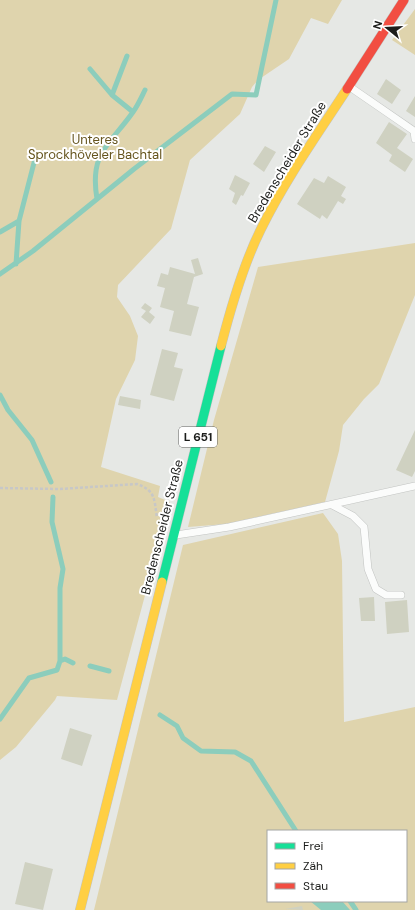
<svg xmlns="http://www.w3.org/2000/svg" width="415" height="910" font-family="'DM Sans',sans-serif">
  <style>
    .green { fill: #dfd4ad; fill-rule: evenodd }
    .water { fill: #8ccdbc }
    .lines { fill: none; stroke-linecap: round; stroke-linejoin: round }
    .stream { stroke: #8ccdbc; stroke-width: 5 }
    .building { fill: #cfd1c1 }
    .lane-casing { stroke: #c2c4c2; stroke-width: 8 }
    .fast-casing { stroke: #c2c4c2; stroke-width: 10 }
    .slow-casing { stroke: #c2c4c2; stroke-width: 10 }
    .jam-casing { stroke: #c2c4c2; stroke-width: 10 }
    .path { stroke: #c7c7c7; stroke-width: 2.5; stroke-dasharray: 3 2; stroke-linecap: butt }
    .lane { stroke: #fbfcfb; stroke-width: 7 }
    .fast { stroke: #16e098; stroke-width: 9 }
    .slow { stroke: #ffcf43; stroke-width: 9 }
    .jam { stroke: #f24e42; stroke-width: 9 }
    .labels { text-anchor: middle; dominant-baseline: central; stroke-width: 4; stroke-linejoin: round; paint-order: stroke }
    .shield { fill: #fff; stroke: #60615f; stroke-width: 1 }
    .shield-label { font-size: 12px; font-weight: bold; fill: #1c1d1b }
    .park-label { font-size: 13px; fill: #65541d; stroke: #fff }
    .street-label { font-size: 13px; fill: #1c1d1b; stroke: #fff }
  </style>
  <rect width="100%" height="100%" fill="#e6e8e5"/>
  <!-- green -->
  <path class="green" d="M 0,0 L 342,0 L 328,24 L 311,18 L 289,59 L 258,80 L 252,87 L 240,114 L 190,160 L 171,229 L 118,285 L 117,297 L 130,316 L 138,336 L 135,360 L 116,399 L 101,467 L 160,486 L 158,497 L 170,502 L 117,700 L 57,696 L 55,700 L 16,747 L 0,760 Z
    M 415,9 L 415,55 L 392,40 Z
    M 415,243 L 415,295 L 379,384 L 364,399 L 343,425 L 339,451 L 325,502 L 226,524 L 188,527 L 214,420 L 258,267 Z
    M 323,513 L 338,534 L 342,561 L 344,722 L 415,707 L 415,910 L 94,910 L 183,545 ZM 268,831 L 406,831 L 406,901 L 268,901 Z"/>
  <!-- water -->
  <path class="water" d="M 310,901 L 342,901 L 350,910 L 321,910 Z"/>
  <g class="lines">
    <!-- stream -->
    <path class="stream" d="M 90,69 L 112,95 L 133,112
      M 112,95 L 127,56
      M 97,199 C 89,152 110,145 133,112 C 138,105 141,98 145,90
      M 0,232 L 19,221
      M 16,264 L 19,221 L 36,155
      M 0,274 L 33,251 L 134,169 L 232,94 L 256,95 L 276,0
      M 0,395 L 8,410 L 32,440 L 51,482
      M 60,661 L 65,659 L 73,663
      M 90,666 L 109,671
      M 160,715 L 177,726 L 183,738 L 201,751 L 235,752 L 251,761 L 296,831
      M 0,719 L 29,678 L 57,670 L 60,661 L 60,588 L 63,569 L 52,522 L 53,497
      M 350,901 L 356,910"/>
  </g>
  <!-- building -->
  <path class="building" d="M 386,79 L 401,90 L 392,104 L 377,94 Z
    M 415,96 L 415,117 L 406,111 Z
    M 389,122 L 407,134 L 397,148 L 413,159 L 405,172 L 389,161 L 392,155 L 376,143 Z
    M 265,146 L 276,152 L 264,172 L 253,164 Z
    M 235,175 L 250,183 L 243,196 L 241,195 L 236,205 L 232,202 L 235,193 L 229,189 Z
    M 328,176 L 346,187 L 341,196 L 346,199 L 343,204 L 338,201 L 327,219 L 322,215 L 320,219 L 297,204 L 314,178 L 324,183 Z
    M 198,258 L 203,274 L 194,277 L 187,304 L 199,307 L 191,336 L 169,331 L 174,311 L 160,307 L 165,288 L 157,286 L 161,273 L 168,275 L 170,267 L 195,274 L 191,260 Z
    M 145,303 L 152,308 L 149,312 L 155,317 L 150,324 L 141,317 L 146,311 L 141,308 Z
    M 162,349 L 178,353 L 174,367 L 183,369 L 174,401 L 150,395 Z
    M 120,396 L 141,400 L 140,409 L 118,405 Z
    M 415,430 L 415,471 L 412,477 L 396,470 Z
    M 374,597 L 375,621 L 361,621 L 359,598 Z
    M 407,600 L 409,632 L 387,634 L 385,602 Z
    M 70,728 L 92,735 L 82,766 L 61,759 Z
    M 25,862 L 53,869 L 43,910 L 15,904 Z
    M 302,906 L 303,910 L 285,909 Z"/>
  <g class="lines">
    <!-- lane casing -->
    <g class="lane-casing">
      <path id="lane" d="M 350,87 L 414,131 L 415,139
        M 332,505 L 353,516 L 364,527 L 368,569 L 376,589 L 386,595 L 401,595
        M 176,535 L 229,527 L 415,486"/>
    </g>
    <!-- fast casing -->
    <g class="fast-casing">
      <path id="fast" d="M 162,582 L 221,346"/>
    </g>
    <!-- slow casing -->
    <g class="slow-casing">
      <path id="slow" d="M 221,346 C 231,307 243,265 261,229 C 285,180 317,135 347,89
        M 80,910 L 162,582"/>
    </g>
    <!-- jam casing -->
    <g class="jam-casing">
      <path id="jam" d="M 347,89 L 404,0"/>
    </g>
    <!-- path -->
    <path class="path" d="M 0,488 L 60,489 L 137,484 C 156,491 154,499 157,518"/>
    <!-- lane -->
    <use href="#lane" class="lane"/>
    <!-- fast -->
    <use href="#fast" class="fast"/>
    <!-- slow -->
    <use href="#slow" class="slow"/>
    <!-- jam -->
    <use href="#jam" class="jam"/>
  </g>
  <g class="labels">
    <!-- shield labels -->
    <rect class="shield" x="179" y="427" width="38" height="20" rx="3"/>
    <g class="shield-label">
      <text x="198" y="437">L 651</text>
    </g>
    <!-- park labels -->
    <g class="park-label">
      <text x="95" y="139">Unteres<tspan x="95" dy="15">Sprockhöveler Bachtal</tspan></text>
    </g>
    <!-- street labels -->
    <g class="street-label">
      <text transform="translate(287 162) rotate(-59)">Bredenscheider Straße</text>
      <text transform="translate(162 527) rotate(-76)">Bredenscheider Straße</text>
    </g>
  </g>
  <!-- legend -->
  <rect x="267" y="830" width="140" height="72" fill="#ffffff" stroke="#a4a5a4"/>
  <rect x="275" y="843" width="20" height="6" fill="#16e098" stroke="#a4a5a4"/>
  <text x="303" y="850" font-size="12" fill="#1c1d1b">Frei</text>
  <rect x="275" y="863" width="20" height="6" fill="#ffcf43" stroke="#a4a5a4"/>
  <text x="303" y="870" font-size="12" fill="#1c1d1b">Zäh</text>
  <rect x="275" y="883" width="20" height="6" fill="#f24e42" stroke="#a4a5a4"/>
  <text x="303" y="890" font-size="12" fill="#1c1d1b">Stau</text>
  <!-- north arrow -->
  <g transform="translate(387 28) rotate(288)" stroke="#ffffff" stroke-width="3" paint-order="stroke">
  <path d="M0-3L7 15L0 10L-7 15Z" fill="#1c1d1b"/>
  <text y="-6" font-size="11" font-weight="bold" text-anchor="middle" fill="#1c1d1b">N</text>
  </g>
</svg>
